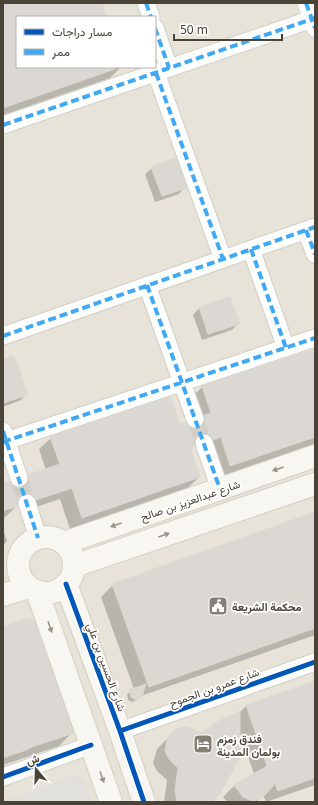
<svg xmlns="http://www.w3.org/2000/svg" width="318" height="805" font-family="'Noto Sans',Vazirmatn,sans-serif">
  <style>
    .residential { fill: #e7e3d9; fill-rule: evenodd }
    .parking { fill: #e2e0dc }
    .shadow { fill: #0003 }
    .building { fill: #dbd8d3; stroke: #dbd8d2 }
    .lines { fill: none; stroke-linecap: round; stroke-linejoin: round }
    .street-tunnel { stroke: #d1cec8; stroke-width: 17; stroke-dasharray: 17 8; stroke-linecap: butt }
    .street-casing { stroke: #d1cfc9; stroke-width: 19 }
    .secondary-casing { stroke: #d3cfc3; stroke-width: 24 }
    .street { stroke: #fdfdfc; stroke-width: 17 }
    .secondary { stroke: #f7f6f0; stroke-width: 22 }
    .quiet { stroke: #3fa9f5; stroke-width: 4; stroke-dasharray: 8 4; stroke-linecap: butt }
    .cycleway-casing { stroke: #fff; stroke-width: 8 }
    .cycleway { stroke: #0057b8; stroke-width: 5 }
    .oneway { fill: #98948a }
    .labels { text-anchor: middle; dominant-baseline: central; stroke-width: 3.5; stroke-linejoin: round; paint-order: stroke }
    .street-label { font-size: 11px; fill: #4a4337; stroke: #fff }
    .poi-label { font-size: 11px; font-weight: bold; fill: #4a4337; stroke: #fff; text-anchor: start }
  </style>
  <rect width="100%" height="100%" fill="#f3f1ec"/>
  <!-- residential -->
  <path class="residential" d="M 3,3 L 315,3 L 315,802 L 3,802 ZM 17,17 L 155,17 L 155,67 L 17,67 Z"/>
  <!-- parking -->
  <path class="parking" d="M 74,775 L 84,781 L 91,802 L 3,802 L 3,801 Z"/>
  <!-- shadow -->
  <path class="shadow" d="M 3,3 L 100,3 L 105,17 L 17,17 L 17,67 L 121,67 L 110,78 L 3,115 Z
    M 152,168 L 185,187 L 179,194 L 155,202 L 145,174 Z
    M 229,298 L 238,324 L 232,330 L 202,340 L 193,315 L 199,308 Z
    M 315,350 L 315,444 L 219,477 L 199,447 L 194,445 L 190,450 L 199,477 L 187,489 L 70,529 L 60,499 L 24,511 L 22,508 L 17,504 L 17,506 L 3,519 L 3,485 L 17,489 L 17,488 L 29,476 L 46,470 L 39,449 L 51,438 L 179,425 L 193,430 L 193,428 L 198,423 L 190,399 L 202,387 Z
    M 11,357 L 27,394 L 21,400 L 3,407 L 3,360 Z
    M 315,513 L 315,635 L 141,696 L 137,700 L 132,702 L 128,700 L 127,694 L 134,689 L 101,597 L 113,585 Z
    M 3,529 L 7,541 L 3,546 Z
    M 3,628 L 72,733 L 59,746 L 3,765 Z
    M 315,682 L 315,785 L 266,802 L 263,795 L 256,802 L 227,802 L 223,797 L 235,785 L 254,774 L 239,730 L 211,802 L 164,802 L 167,780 L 157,771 L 153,763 L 157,749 L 169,737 L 202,734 L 239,713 L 246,706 Z"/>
  <!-- building -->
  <path class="building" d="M 3,3 L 102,3 L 106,17 L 17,17 L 17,67 L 115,67 L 115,69 L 3,108 Z
    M 176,158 L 187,188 L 162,196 L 151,167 Z
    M 230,297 L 240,324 L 208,334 L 199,307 Z
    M 315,349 L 315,437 L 230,466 L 221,437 L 213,440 L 210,435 L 206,433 L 201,433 L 196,437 L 194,441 L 194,446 L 190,448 L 200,477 L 82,518 L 72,488 L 36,500 L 34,496 L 30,493 L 24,494 L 20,496 L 17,500 L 18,506 L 3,511 L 3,483 L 10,481 L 12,485 L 17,488 L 23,487 L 26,485 L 29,480 L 28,475 L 60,464 L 50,437 L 170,397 L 180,424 L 185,422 L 189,427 L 194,429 L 198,428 L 203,425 L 205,420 L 204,415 L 211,413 L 202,386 Z
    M 12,356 L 16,360 L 28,395 L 3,403 L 3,366 L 6,358 Z
    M 315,512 L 315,628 L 149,687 L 112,584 Z
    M 27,618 L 35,622 L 74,733 L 29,748 L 29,749 L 3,758 L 3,627 Z
    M 315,681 L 315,778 L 278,791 L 275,784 L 261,799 L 252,801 L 243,797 L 234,785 L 267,766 L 246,705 Z
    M 146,684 L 142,697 L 136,700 L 131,697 L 129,690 Z
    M 240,711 L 240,757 L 219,795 L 212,802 L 177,802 L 175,790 L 178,768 L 169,759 L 165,751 L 168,736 L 176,729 L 187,727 L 202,733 L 217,722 Z"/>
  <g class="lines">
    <!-- street-tunnel -->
    <path class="street-tunnel" d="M 195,419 L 204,443
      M 19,478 L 27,503"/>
    <!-- street casing -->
    <g class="street-casing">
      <path id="street" d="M 146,3 L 151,17
        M 306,3 L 315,28
        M 155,28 L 169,68
        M 156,73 L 223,259
        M 3,125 L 315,18
        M 306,230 L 315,254
        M 251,249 L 286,348
        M 147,285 L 195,419
        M 3,336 L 315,227
        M 3,431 L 19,478
        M 3,442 L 315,338
        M 204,443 L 220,489
        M 27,503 L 38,538
        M 120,731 L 315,662
        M 3,777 L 91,745"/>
    </g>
    <!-- secondary casing -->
    <g class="secondary-casing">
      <path id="secondary" d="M18 565a28 28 0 1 1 56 0a28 28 0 1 1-56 0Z
        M 64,543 L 315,456
        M 74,566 L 315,484
        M 66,584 L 120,731 L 144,802
        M 37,591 L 111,802
        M 3,595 L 29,587"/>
    </g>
    <!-- street -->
    <use href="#street" class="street"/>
    <!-- secondary -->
    <use href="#secondary" class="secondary"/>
    <!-- quiet -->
    <path class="quiet" d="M 146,3 L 151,17
      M 306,3 L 315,28
      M 155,28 L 169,68
      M 156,73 L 223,259
      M 3,125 L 315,18
      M 306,230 L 315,254
      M 251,249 L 286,348
      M 147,285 L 220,489
      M 3,336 L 315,227
      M 3,431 L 38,538
      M 3,442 L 315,338"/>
    <!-- cycleway casing -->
    <g class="cycleway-casing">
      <path id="cycleway" d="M 66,584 L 120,731 L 144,802
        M 120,731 L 315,662
        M 3,777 L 91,745"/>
    </g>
    <!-- cycleway -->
    <use href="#cycleway" class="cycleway"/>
  </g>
  <!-- one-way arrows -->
  <defs><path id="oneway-solid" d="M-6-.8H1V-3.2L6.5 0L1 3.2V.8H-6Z"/></defs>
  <g class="oneway">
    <use href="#oneway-solid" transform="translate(278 469) rotate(161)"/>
    <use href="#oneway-solid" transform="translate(116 525) rotate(161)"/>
    <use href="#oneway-solid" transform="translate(164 535) rotate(-19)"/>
    <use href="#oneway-solid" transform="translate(50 627) rotate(71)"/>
    <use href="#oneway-solid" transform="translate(102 777) rotate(71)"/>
  </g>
  <!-- icons -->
  <defs>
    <g id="civic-square" transform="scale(1)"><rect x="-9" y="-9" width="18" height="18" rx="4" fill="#858076" stroke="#fff"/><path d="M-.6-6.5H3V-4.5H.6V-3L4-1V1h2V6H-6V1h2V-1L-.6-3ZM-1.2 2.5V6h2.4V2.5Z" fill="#fff"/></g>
    <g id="hotel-square" transform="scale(1)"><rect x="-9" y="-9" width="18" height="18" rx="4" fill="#858076" stroke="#fff"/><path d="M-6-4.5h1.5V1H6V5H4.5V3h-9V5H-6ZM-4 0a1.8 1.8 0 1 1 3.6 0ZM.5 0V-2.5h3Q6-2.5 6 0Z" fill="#fff"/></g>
  </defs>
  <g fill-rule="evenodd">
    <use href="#civic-square" x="218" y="606"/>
    <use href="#hotel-square" x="203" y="744"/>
  </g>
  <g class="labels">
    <!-- street labels -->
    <g class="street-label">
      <text transform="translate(190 500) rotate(-19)">شارع عبدالعزيز بن صالح</text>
      <text transform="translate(107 667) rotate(70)">شارع الحسين بن علي</text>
      <text transform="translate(214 687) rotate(-20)">شارع عمرو بن الجموح</text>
    </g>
    <!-- poi labels -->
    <g class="poi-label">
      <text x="232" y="606">محكمة الشريعة</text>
      <text x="217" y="738">فندق زمزم<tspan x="217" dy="13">بولمان المدينة</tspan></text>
    </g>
  </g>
  <!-- border -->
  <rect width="318" height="805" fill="none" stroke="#4a4337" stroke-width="8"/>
  <!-- legend -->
  <rect x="16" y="16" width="140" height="52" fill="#ffffff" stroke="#b7b4af"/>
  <rect x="24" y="29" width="20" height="6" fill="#0057b8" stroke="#b7b4af"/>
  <text x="52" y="36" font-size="12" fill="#4a4337">مسار دراجات</text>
  <rect x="24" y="49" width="20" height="6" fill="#3fa9f5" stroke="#b7b4af"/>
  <text x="52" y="56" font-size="12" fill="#4a4337">ممر</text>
  <!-- north arrow -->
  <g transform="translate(36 769) rotate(341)" stroke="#ffffff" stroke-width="3" paint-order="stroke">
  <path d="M0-3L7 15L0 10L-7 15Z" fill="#4a4337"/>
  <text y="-6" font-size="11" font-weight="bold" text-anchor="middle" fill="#4a4337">ش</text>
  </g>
  <!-- scale -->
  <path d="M174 34v6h108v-6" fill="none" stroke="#4a4337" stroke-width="2"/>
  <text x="180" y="34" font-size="12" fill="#4a4337" stroke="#ffffff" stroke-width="3" paint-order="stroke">50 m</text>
</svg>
